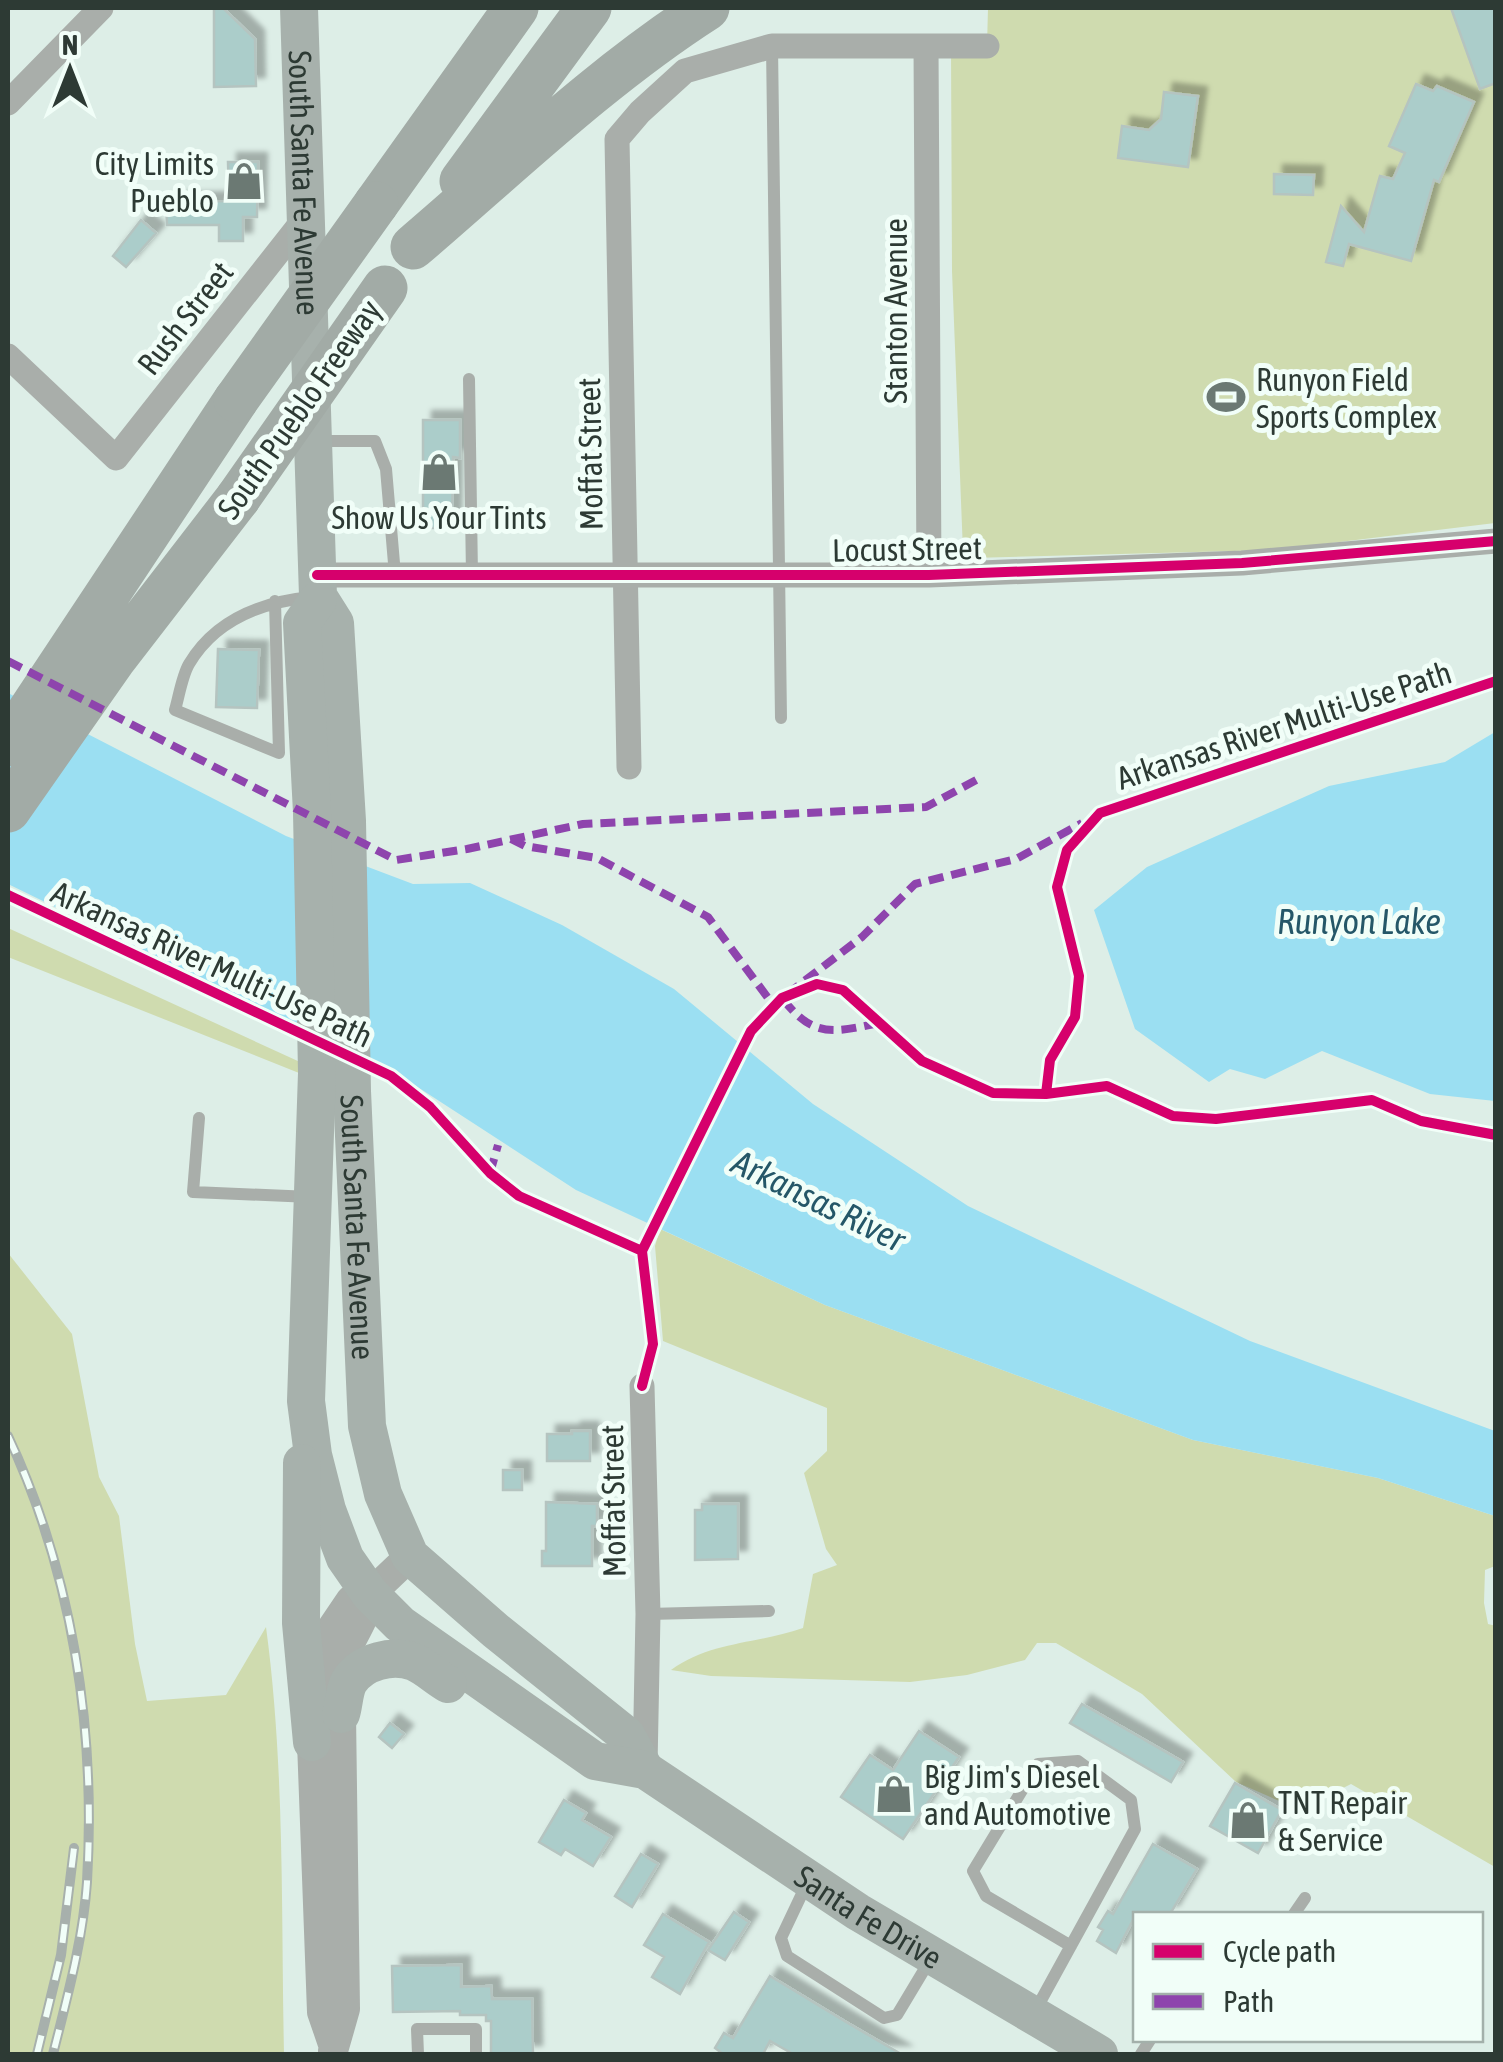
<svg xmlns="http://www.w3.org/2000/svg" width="1503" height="2062" font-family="'Asap Condensed',sans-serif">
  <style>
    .green { fill: #cfdbaf }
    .water { fill: #9bdff2 }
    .building { fill: #abcdca; stroke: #b5c4c0; stroke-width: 2.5; filter: url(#shadow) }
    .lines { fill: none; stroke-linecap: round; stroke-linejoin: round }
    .service { stroke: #a9aeaa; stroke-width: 12 }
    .minor { stroke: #a9aeaa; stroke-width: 25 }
    .tertiary { stroke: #a9aeaa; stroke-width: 30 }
    .primary { stroke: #a7b1ac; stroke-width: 38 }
    .motorway { stroke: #a2aba6; stroke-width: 45 }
    .rail-casing { stroke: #a7b0ac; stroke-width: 10 }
    .rail { stroke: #f1fef8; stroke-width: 6; stroke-dasharray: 19; stroke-linecap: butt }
    .motorway-bridge { stroke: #a2aba6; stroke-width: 45 }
    .quiet { stroke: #8e44ad; stroke-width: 8; stroke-dasharray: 15 8; stroke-linecap: butt }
    .cycleway-casing { stroke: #f1fef8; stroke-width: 16 }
    .cycleway { stroke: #d6006c; stroke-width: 10 }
    .labels { text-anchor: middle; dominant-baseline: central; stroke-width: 10; stroke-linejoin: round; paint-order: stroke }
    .poi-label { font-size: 32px; fill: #2d3a34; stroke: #f1fef8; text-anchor: start }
    .street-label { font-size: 32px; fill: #2d3a34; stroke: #f1fef8 }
    .water-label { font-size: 35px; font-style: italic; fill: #255768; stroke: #f1fef8 }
  </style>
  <defs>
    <filter id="shadow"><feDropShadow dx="9" dy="-9" stdDeviation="2.5" flood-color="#0004"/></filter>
  </defs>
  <rect width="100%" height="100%" fill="#ddeee7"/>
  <!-- green -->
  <path class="green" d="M 988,8 L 1495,8 L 1495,523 L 1274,550 L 972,558 L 963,552 L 952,271 L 951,47 L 987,46 Z
    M 8,928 L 300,1062 L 299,1073 L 8,957 Z
    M 660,1229 L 825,1305 L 1193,1440 L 1378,1478 L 1495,1516 L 1495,1566 L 1485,1570 L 1484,1603 L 1488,1624 L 1496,1626 L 1495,1867 L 1351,1784 L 1300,1810 L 1236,1782 L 1142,1694 L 1056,1643 L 1037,1643 L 1025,1660 L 967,1675 L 910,1682 L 711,1676 L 671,1670 C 711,1641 758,1644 803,1628 L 813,1574 L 837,1565 L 826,1549 L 804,1473 L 827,1451 L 827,1408 L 663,1341 L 655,1246 Z
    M 8,1253 L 72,1334 L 99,1477 L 119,1516 L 135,1644 L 147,1701 L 226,1695 L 266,1627 C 285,1768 281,1912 284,2054 L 8,2054 Z"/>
  <!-- water -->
  <path class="water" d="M 8,693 L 286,836 L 413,884 L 470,883 L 562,925 L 674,989 L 813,1104 L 968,1206 L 1250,1341 L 1495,1431 L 1495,1516 L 1378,1478 L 1193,1440 L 825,1305 L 576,1190 L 396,1073 L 8,884 Z
    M 1495,732 L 1495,1101 L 1430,1094 L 1322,1051 L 1265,1079 L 1230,1069 L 1209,1082 L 1135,1029 L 1094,910 L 1147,867 L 1329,786 L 1445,762 Z"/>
  <!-- building -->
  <path class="building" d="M 214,8 L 223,8 L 255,39 L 256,86 L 214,87 Z
    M 1451,8 L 1496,8 L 1496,83 L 1480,89 Z
    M 1416,84 L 1433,91 L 1437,86 L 1474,102 L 1439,182 L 1434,180 L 1411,261 L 1349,244 L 1343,266 L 1326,262 L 1341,206 L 1364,232 L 1380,176 L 1393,179 L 1405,153 L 1389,146 Z
    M 1164,92 L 1198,96 L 1188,167 L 1118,158 L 1122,126 L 1149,130 L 1161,119 Z
    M 228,162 L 258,162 L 257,217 L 243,217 L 243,241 L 219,241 L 219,225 L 167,225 L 166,202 L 229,201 Z
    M 1274,174 L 1314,175 L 1313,195 L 1274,194 Z
    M 141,220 L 156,233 L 126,267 L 113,256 Z
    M 423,420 L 460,420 L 460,458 L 453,457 L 452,528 L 423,528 Z
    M 218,649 L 259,650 L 257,708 L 216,707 Z
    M 572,1431 L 590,1431 L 590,1461 L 547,1461 L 547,1434 L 572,1434 Z
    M 503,1470 L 522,1470 L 522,1490 L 503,1490 Z
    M 546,1502 L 597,1504 L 597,1526 L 592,1526 L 592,1566 L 542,1566 L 542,1551 L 546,1551 Z
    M 702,1504 L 738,1504 L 738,1559 L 695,1560 L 695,1510 L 702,1510 Z
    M 1082,1704 L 1183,1762 L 1171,1782 L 1070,1723 Z
    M 390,1723 L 404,1734 L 392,1748 L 379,1737 Z
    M 919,1731 L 959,1757 L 903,1839 L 841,1797 L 870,1755 L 893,1770 Z
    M 1235,1783 L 1282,1810 L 1258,1853 L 1210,1826 Z
    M 564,1800 L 586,1813 L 582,1820 L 611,1837 L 593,1866 L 565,1849 L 561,1855 L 539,1842 Z
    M 1153,1844 L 1197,1869 L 1170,1914 L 1136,1914 L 1116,1953 L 1097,1941 L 1103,1930 L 1098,1927 L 1108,1911 L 1113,1914 Z
    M 641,1854 L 658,1864 L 632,1907 L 615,1896 Z
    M 734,1912 L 749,1922 L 725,1960 L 708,1950 Z
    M 663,1914 L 709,1942 L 680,1994 L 652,1977 L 664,1957 L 644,1945 Z
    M 461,1965 L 461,1987 L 491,1986 L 492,1999 L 532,1999 L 533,2054 L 491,2054 L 491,2021 L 486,2021 L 486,2015 L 460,2015 L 460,2011 L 393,2012 L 392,1966 Z
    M 770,1976 L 846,2022 L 901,2054 L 793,2054 L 770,2041 L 763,2054 L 723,2054 L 715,2048 L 724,2033 L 733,2038 Z"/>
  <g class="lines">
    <!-- service -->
    <path class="service" d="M 772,46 L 781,718
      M 469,379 L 472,575
      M 316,441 L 375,441 L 386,469 L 395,575
      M 275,601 L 279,753 L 175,710 C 179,696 182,676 189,664 C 215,620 262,602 311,597
      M 199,1118 L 193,1192 L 311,1197
      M 648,1614 L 769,1611
      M 808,1881 L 781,1938 L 787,1956 L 884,2018 L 897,2015 L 930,1960
      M 1294,1914 L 1305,1898
      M 1034,2013 L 1135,1829 L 1131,1800 L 1078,1761 L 1038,1764 L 973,1871 L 986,1896 L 1071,1946
      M 418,2054 L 417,2029 L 476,2029 L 476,2054
      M 1141,2054 L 1150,2040"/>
    <!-- minor -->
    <path class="minor" d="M 926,47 L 929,575
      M 8,103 L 101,8
      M 8,356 L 116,458 L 306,217
      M 317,575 L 929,575 L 1242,563 L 1496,541
      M 629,767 L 617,139 L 640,112 L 685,71 L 772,46 L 987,46
      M 642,1386 L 648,1614 L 645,1766"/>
    <!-- tertiary -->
    <path class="tertiary" d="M 333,2044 L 322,2012 L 312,1742 L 314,1697 L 330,1631 L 351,1600 L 370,1594 L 410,1556
      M 333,2051 L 345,2009 L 341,1714 C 340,1704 337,1693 337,1683 C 338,1651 366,1625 370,1594"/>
    <!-- primary -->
    <g class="primary">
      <path id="s1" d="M 299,8 L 318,596 L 335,623 L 347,821 L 352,1091 L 367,1426 L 383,1494 L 410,1556 L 496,1631 L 626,1735 L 645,1770"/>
      <path id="s2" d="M 318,600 L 302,623 L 312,812 L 317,1073 L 306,1401 L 313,1455 L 327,1510 L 345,1558 L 370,1594 L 400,1624 L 595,1761 L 645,1770 L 858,1912 L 1099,2054"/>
      <path d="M 302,1463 L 301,1623 L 312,1742"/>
      <path d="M 341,1714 C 344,1705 344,1691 349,1682 C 362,1661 393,1654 414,1662 C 426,1667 437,1678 448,1684"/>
    </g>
    <!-- motorway -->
    <path class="motorway" d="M 462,181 L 589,8
      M 376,204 L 516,8
      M 413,247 C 509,165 601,76 707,8
      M 8,744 L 236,400
      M 8,810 L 113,660 L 238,498"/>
    <!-- rail casing -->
    <g class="rail-casing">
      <path id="rail" d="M 8,1436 C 73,1575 96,1730 87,1882 C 83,1940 67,1998 53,2054
        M 37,2054 L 61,1955 L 74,1848"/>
    </g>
    <!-- rail -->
    <use href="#rail" class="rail"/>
    <!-- motorway-bridge -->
    <path class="motorway-bridge" d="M 236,400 L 376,204
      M 238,498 L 385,288"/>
    <!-- quiet -->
    <path class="quiet" d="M 8,661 L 396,860 L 467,849 L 583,824 L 926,807 L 980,778
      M 511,839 L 525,846 L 597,858 L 708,917 L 774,1006
      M 879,1023 C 832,1033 813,1038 782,998 L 862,937 L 915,884 L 1016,859 L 1082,823
      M 490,1173 L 498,1145"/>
    <!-- cycleway casing -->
    <g class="cycleway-casing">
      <path id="cycleway" d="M 317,575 L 929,575 L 1242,563 L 1496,541
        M 8,895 L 391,1076 L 430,1107 L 490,1173 L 519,1196 L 642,1251 L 751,1031 L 782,998 L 817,984 L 843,990 L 922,1061 L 993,1093 L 1046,1094 L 1107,1086 L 1173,1116 L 1216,1119 L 1372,1100 L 1421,1121 L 1496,1135
        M 1046,1094 L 1050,1060 L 1075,1017 L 1079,976 L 1057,887 L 1067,850 L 1100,813 L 1496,681
        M 642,1386 L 653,1344 L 642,1251"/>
    </g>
    <!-- cycleway -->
    <use href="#cycleway" class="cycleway"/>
  </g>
  <!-- icons -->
  <defs>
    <g id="shop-bare" transform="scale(3)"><path d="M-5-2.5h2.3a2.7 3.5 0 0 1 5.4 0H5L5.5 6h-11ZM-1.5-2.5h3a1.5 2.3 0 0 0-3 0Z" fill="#6b7973" stroke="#f1fef8" stroke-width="2.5" paint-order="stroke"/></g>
    <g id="stadium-bare" transform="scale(3)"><path d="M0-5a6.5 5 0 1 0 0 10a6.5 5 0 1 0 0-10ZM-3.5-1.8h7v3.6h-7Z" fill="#6b7973" stroke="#f1fef8" stroke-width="2.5" paint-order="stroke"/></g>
  </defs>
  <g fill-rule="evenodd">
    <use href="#shop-bare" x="244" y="181"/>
    <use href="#stadium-bare" x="1226" y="397"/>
    <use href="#shop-bare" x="439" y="472"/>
    <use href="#shop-bare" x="894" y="1794"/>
    <use href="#shop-bare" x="1248" y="1820"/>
  </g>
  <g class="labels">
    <!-- poi labels -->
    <g class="poi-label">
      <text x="214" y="163" text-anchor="end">City Limits<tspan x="214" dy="37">Pueblo</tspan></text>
      <text x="1256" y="379">Runyon Field<tspan x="1256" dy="37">Sports Complex</tspan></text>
      <text x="439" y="517" text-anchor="middle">Show Us Your Tints</text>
      <text x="924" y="1776">Big Jim's Diesel<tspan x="924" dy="37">and Automotive</tspan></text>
      <text x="1278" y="1802">TNT Repair<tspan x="1278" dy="37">&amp; Service</tspan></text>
    </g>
    <!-- street labels -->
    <g class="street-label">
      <text stroke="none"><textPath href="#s1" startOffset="175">South Santa Fe Avenue</textPath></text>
      <text transform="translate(895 311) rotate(-90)">Stanton Avenue</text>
      <text transform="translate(185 318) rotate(-52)">Rush Street</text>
      <text transform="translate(299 409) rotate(-55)">South Pueblo Freeway</text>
      <text transform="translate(590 454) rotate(-91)">Moffat Street</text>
      <text transform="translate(907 549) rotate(-1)">Locust Street</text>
      <text transform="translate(1284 725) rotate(-18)">Arkansas River Multi-Use Path</text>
      <text transform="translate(212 964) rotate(25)">Arkansas River Multi-Use Path</text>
      <text stroke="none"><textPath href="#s1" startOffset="1225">South Santa Fe Avenue</textPath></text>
      <text transform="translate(613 1501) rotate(-91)">Moffat Street</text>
      <text stroke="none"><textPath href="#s2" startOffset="1612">Santa Fe Drive</textPath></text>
    </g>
    <!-- water labels -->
    <g class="water-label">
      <text x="1359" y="921">Runyon Lake</text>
      <text transform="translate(819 1200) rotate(26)">Arkansas River</text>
    </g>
  </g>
  <!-- border -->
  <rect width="1503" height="2062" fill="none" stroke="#2d3a34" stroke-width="20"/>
  <!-- legend -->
  <rect x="1133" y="1912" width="350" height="130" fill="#f1fef8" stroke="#a3b0aa" stroke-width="2.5"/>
  <rect x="1153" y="1944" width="50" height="15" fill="#d6006c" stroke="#a3b0aa" stroke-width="2.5"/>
  <text x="1223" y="1962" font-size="30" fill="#2d3a34">Cycle path</text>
  <rect x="1153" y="1994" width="50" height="15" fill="#8e44ad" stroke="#a3b0aa" stroke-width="2.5"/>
  <text x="1223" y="2012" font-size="30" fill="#2d3a34">Path</text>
  <!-- north arrow -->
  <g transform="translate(70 70)" stroke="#f1fef8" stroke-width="8" paint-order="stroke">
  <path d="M0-8L18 38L0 25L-18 38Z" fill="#2d3a34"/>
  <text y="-15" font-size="28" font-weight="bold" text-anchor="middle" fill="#2d3a34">N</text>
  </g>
</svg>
